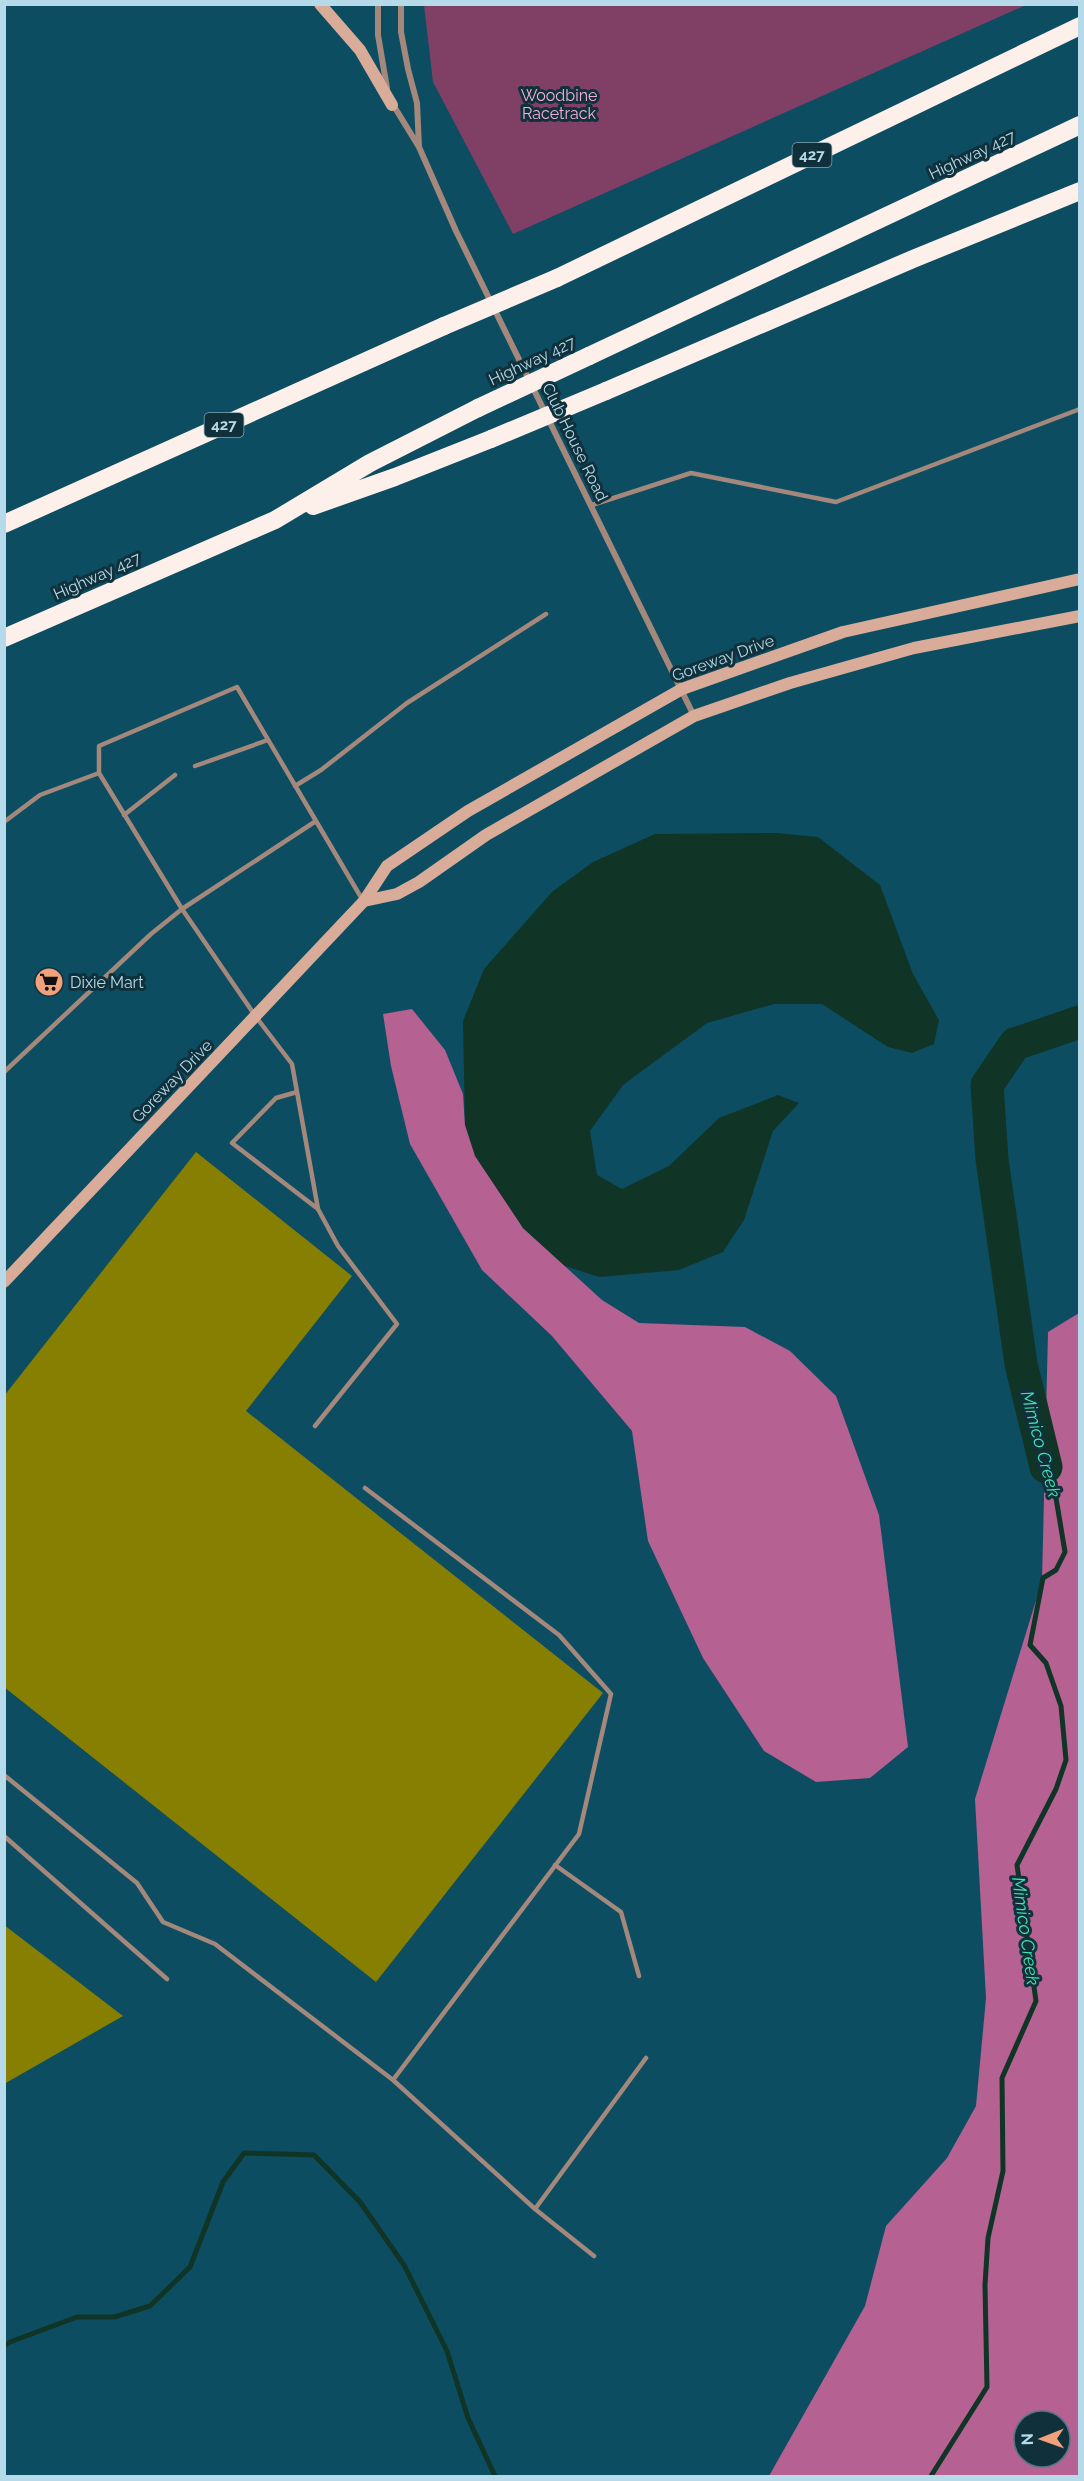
<svg xmlns="http://www.w3.org/2000/svg" width="1084" height="2481" font-family="Raleway,sans-serif">
  <style>
    .green { fill: #803f65 }
    .forest { fill: #b56192; fill-rule: evenodd }
    .water { fill: #103527 }
    .lines { fill: none; stroke-linecap: round; stroke-linejoin: round }
    .stream { stroke: #103527; stroke-width: 5 }
    .river { stroke: #103527; stroke-width: 33 }
    .building { fill: #867f01 }
    .lane { stroke: #a4887c; stroke-width: 4.5 }
    .street { stroke: #a4887c; stroke-width: 6 }
    .secondary { stroke: #d8ac99; stroke-width: 12 }
    .highway { stroke: #fdefe9; stroke-width: 18 }
    .highway-bridge { stroke: #fdefe9; stroke-width: 18 }
    .labels { text-anchor: middle; dominant-baseline: central; stroke-width: 6; stroke-linejoin: round; paint-order: stroke }
    .shield { fill: #10313c; stroke: #84a7b5; stroke-width: 1.5 }
    .shield-label { font-size: 15px; font-weight: bold; fill: #b6dae9 }
    .park-label { font-size: 16px; fill: #f3afd4; stroke: #10313c }
    .street-label { font-size: 16px; fill: #b6dae9; stroke: #10313c }
    .poi-label { font-size: 16px; fill: #b6dae9; stroke: #10313c; text-anchor: start }
    .water-label { font-size: 18px; font-style: italic; fill: #43e4ad; stroke: #10313c }
  </style>
  <rect width="100%" height="100%" fill="#0d4d62"/>
  <!-- green -->
  <path class="green" d="M 424,5 L 424,4 L 1026,5 L 513,234 L 433,82 Z"/>
  <!-- forest -->
  <path class="forest" d="M 412,1009 L 445,1050 L 463,1094 L 465,1125 L 523,1228 L 602,1300 L 639,1323 L 745,1327 L 790,1351 L 836,1396 L 879,1515 L 908,1747 L 870,1778 L 816,1782 L 764,1751 L 703,1658 L 648,1541 L 632,1431 L 552,1336 L 482,1270 L 410,1144 L 391,1066 L 383,1014 Z
    M 1079,1313 L 1079,2476 L 769,2476 L 865,2306 L 886,2226 L 947,2158 L 976,2106 L 986,1998 L 975,1799 L 1042,1581 L 1048,1332 ZM 1024,2421 L 1060,2421 L 1060,2457 L 1024,2457 Z"/>
  <!-- water -->
  <path class="water" d="M 776,833 L 818,837 L 880,885 L 913,974 L 939,1020 L 934,1044 L 912,1053 L 888,1047 L 822,1004 L 774,1004 L 707,1023 L 623,1085 L 590,1131 L 597,1175 L 622,1189 L 669,1166 L 719,1118 L 778,1095 L 799,1103 L 773,1131 L 744,1220 L 723,1252 L 679,1270 L 599,1277 L 565,1266 L 523,1228 L 475,1156 L 465,1125 L 463,1021 L 484,969 L 552,892 L 593,862 L 655,834 Z"/>
  <g class="lines">
    <!-- stream -->
    <path class="stream" d="M 4,2346 L 10,2342 L 77,2317 L 114,2317 L 150,2306 L 190,2267 L 223,2182 L 244,2153 L 314,2155 L 360,2202 L 404,2265 L 447,2351 L 468,2418 L 495,2476
      M 931,2476 L 987,2387 L 985,2285 L 988,2238 L 1003,2171 L 1002,2078 L 1036,2001 L 1017,1865 L 1056,1789 L 1066,1760 L 1061,1706 L 1046,1663 L 1030,1645 L 1043,1578 L 1056,1570 L 1065,1552 L 1053,1480 L 1046,1467"/>
    <!-- river -->
    <path class="river" d="M 1046,1467 L 1021,1364 L 992,1159 L 987,1085 L 1015,1044 L 1080,1022"/>
  </g>
  <!-- building -->
  <path class="building" d="M 196,1152 L 352,1276 L 246,1411 L 603,1693 L 376,1982 L 4,1687 L 4,1396 Z
    M 4,1925 L 123,2016 L 4,2084 Z"/>
  <g class="lines">
    <!-- lane -->
    <path class="lane" d="M 592,505 L 691,473 L 836,502 L 1080,409
      M 195,766 L 268,740
      M 295,786 L 321,770 L 407,703 L 546,614
      M 124,815 L 175,775
      M 4,822 L 40,795 L 99,773
      M 4,1072 L 151,934 L 182,909 L 99,773 L 99,746 L 237,687 L 316,821
      M 297,1092 L 276,1098 L 232,1143 L 318,1209
      M 315,1426 L 397,1324 L 338,1246 L 318,1209 L 292,1064 L 256,1017 L 182,909 L 316,821 L 362,899
      M 4,1775 L 137,1883 L 163,1922 L 215,1944 L 393,2080 L 579,1834 L 611,1694 L 559,1635 L 365,1488
      M 4,1836 L 167,1979
      M 555,1865 L 621,1912 L 639,1976
      M 393,2080 L 535,2209 L 646,2058
      M 535,2209 L 594,2256"/>
    <!-- street -->
    <path class="street" d="M 378,4 L 378,35 L 387,88
      M 401,4 L 401,32 L 408,69 L 417,103 L 419,147
      M 392,103 L 419,147 L 456,231 L 694,716"/>
    <!-- secondary -->
    <path class="secondary" d="M 320,4 L 360,50 L 392,105
      M 364,901 L 397,894 L 419,882 L 486,835 L 694,716 L 790,683 L 914,648 L 1080,616
      M 4,1282 L 364,901 L 387,866 L 468,811 L 682,689 L 843,632 L 1080,579"/>
    <!-- highway -->
    <path class="highway" d="M 557,278 L 1080,26
      M 589,356 L 1080,125
      M 606,391 L 913,259 L 1080,191
      M 313,506 L 395,477 L 491,439
      M 4,524 L 444,326
      M 4,638 L 275,520 L 370,463 L 478,408"/>
    <!-- highway-bridge -->
    <path class="highway-bridge" d="M 444,326 L 557,278
      M 478,408 L 589,356
      M 491,439 L 606,391"/>
  </g>
  <!-- icons -->
  <defs>
    <g id="supermarket-disc" transform="scale(1.5)"><circle r="9.5" fill="#f1a17c" stroke="#10313c"/><path d="M-6-5.5h2.5l.6 2H6L4.5 2H-2.5L-4.4-4H-6ZM-1.5 3.2a1.3 1.3 0 1 0 .1 0ZM3 3.2a1.3 1.3 0 1 0 .1 0Z" fill="#111"/></g>
  </defs>
  <g fill-rule="evenodd">
    <use href="#supermarket-disc" x="49" y="982"/>
  </g>
  <g class="labels">
    <!-- shield labels -->
    <g class="shield">
      <rect x="792.5" y="143" width="39" height="24" rx="4.5"/>
      <rect x="204.5" y="413" width="39" height="24" rx="4.5"/>
    </g>
    <g class="shield-label">
      <text x="812" y="155">427</text>
      <text x="224" y="425">427</text>
    </g>
    <!-- park labels -->
    <g class="park-label">
      <text x="559" y="95">Woodbine<tspan x="559" dy="18">Racetrack</tspan></text>
    </g>
    <!-- street labels -->
    <g class="street-label">
      <text transform="translate(972 155) rotate(-25)">Highway 427</text>
      <text transform="translate(532 361) rotate(-25)">Highway 427</text>
      <text transform="translate(575 442) rotate(64)">Club House Road</text>
      <text transform="translate(97 576) rotate(-24)">Highway 427</text>
      <text transform="translate(723 658) rotate(-20)">Goreway Drive</text>
      <text transform="translate(172 1081) rotate(-46)">Goreway Drive</text>
    </g>
    <!-- poi labels -->
    <g class="poi-label">
      <text x="70" y="982">Dixie Mart</text>
    </g>
    <!-- water labels -->
    <g class="water-label">
      <text transform="translate(1041 1444) rotate(75)">Mimico Creek</text>
      <text transform="translate(1026 1931) rotate(82)">Mimico Creek</text>
    </g>
  </g>
  <!-- border -->
  <rect width="1084" height="2481" fill="none" stroke="#b6dae9" stroke-width="12"/>
  <!-- north arrow -->
  <g transform="translate(1042 2439) rotate(269)"><circle r="28" fill="#10313c" stroke="#527581" stroke-width="1.5"/>
  <path d="M0-4.5L10 22L0 15L-10 22Z" fill="#f1a17c"/>
  <text y="-9" font-size="16" font-weight="bold" text-anchor="middle" fill="#b6dae9">N</text>
  </g>
</svg>
